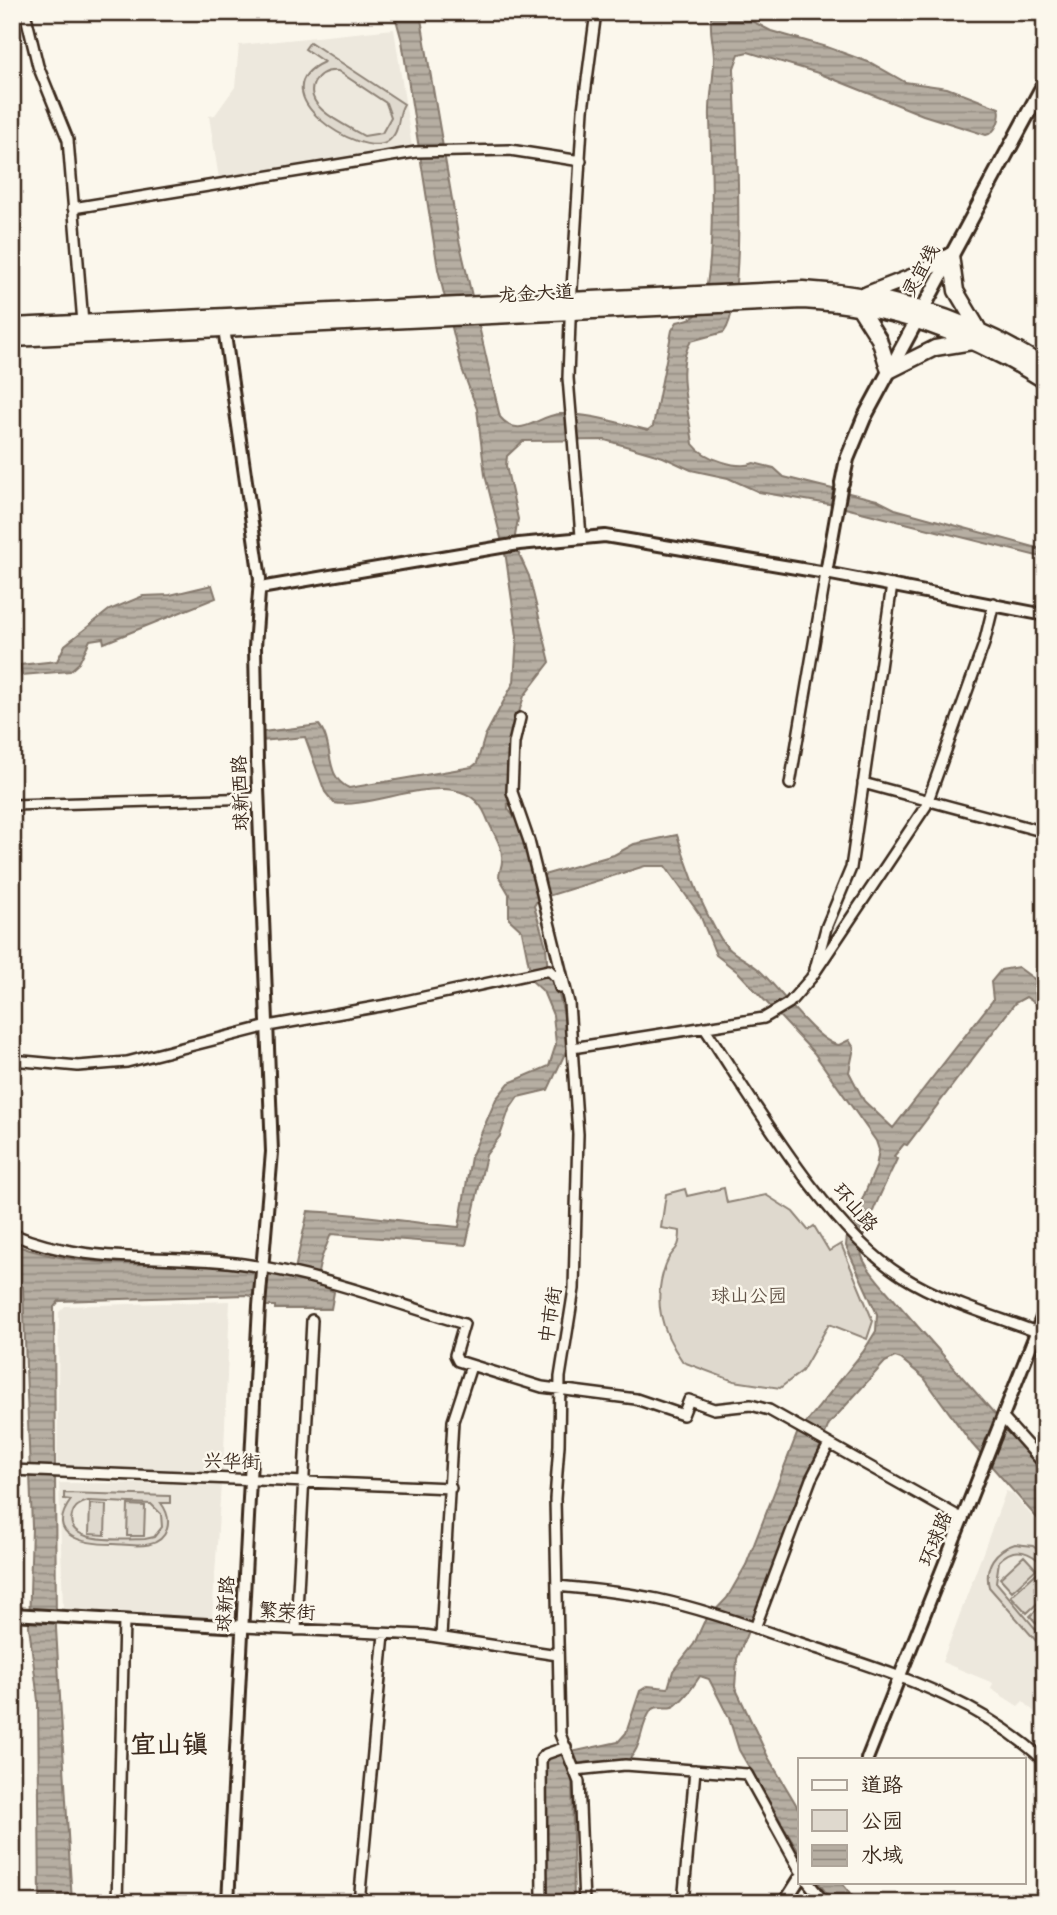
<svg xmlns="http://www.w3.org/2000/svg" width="1057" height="1915" font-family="'Balsamiq Sans','LXGW WenKai TC',sans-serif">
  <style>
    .built { fill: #ede8dd }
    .green { fill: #dfd9ce; stroke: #8d8276; stroke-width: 2; fill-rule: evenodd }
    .water { fill: url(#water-rules); stroke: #85796d; stroke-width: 2 }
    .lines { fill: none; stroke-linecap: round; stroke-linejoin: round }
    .minor-casing { stroke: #3b2a1e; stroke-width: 14 }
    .tertiary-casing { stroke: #3b2a1e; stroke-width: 16 }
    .secondary-casing { stroke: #3b2a1e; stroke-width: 18 }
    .primary-casing { stroke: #3b2a1e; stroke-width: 19 }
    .minor { stroke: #fbf7ec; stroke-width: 9 }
    .tertiary { stroke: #fbf7ec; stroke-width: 10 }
    .secondary { stroke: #fbf7ec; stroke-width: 12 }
    .primary { stroke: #fbf7ec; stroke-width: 14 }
    .labels { text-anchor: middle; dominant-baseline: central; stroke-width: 5; stroke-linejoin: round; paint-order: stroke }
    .street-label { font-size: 19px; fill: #3b2a1e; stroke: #fbf7ec }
    .park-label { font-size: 19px; fill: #64564a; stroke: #fbf7ec }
    .district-label { font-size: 26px; font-weight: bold; fill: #3b2a1e; stroke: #fbf7ec }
  </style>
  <defs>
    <pattern id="water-rules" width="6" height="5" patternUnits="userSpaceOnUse" patternTransform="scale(1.75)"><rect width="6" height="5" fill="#b6aea2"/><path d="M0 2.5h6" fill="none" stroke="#958e83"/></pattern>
  </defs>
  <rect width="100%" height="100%" fill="#fbf7ec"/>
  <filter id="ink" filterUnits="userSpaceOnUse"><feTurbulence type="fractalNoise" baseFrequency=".0143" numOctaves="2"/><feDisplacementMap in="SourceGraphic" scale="14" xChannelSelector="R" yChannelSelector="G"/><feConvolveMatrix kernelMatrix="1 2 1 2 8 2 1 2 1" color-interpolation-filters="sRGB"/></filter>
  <g filter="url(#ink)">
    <!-- built -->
    <path class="built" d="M 394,29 L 412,147 L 219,179 L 209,116 L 215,115 L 235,87 L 239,45 Z
      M 230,1301 L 223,1475 L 57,1466 L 59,1312 L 65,1306 Z
      M 12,1350 L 20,1350 L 21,1462 L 12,1462 Z
      M 59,1483 L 221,1484 L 212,1620 L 63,1609 Z
      M 1006,1491 L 1012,1493 L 1045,1531 L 1045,1722 L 1023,1701 L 1018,1706 L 991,1689 L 993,1683 L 942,1662 Z"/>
    <!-- green -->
    <path class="green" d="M 310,42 L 404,104 C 396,116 402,132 387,142 C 360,159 257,92 324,62 L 305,49 ZM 338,71 L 386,103 L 391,117 L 382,133 L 364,136 C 348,126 302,108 314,83 C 319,73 328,70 338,71 Z
      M 724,1188 L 727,1203 L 766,1195 L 793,1212 L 808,1230 L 814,1226 L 829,1251 L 841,1244 L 873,1321 L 867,1339 L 829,1324 L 802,1371 L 780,1388 L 734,1381 L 683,1362 C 661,1331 652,1300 666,1264 C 672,1247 680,1254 680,1231 L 661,1228 L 666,1194 L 685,1189 L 687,1196 Z
      M 64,1493 L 170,1496 L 170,1503 L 161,1503 C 167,1511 170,1519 167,1529 C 160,1551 132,1545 113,1544 C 87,1544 43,1538 71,1500 L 64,1499 ZM 88,1501 L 151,1504 L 161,1514 L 162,1527 L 154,1537 L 145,1539 C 127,1539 64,1546 72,1515 C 74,1506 81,1503 88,1501 Z
      M 90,1504 L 106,1505 L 105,1535 L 89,1534 Z
      M 128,1505 L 145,1506 L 144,1536 L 127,1536 Z
      M 1015,1544 L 1033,1546 L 1045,1556 L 1045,1566 C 1031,1552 1015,1544 999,1561 L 996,1582 L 1045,1640 L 1045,1651 L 989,1587 C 984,1566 995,1550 1015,1544 Z
      M 1024,1556 L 1036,1569 L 1012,1591 L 1000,1578 Z
      M 1041,1569 L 1045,1573 L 1045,1596 L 1027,1613 L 1011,1596 Z
      M 1045,1602 L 1045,1633 L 1030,1616 Z"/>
    <!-- water -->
    <path class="water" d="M 394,12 L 420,13 L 459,240 L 500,417 C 520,441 537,415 560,414 C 589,413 621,424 648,430 L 653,426 L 672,330 L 677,322 C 684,320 692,320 697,314 C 718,287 711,156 710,118 C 709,99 714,79 714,59 C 714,42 708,30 712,12 L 746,12 L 750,20 L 771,31 L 827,47 L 871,63 L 905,82 L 947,88 L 999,108 C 1002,117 996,133 986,135 L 923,115 L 818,73 L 748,52 L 739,54 L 734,68 C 735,115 748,302 724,332 L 691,341 C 674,367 690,415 693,444 C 704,459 739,470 754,463 L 774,468 L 784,477 L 877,500 L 895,509 L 1045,550 L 1045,558 L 829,504 L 759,492 L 728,478 L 691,470 L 663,457 L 605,440 L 523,441 L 507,456 L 506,466 L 518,519 L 515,536 L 518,552 L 529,576 L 550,662 L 524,696 L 511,739 L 507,779 L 508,809 L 518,822 L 529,852 L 533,878 L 614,855 L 634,844 L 677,835 C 689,870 701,907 721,939 C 728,952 746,959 758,969 C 777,985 816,1043 839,1045 L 849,1040 L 854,1048 L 849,1072 L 864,1101 L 893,1128 L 993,1000 L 991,982 L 1001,970 L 1018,967 L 1045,987 L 1045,1010 L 1026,997 L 1015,1003 L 907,1145 L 904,1144 L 894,1156 L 897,1159 C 888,1179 857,1238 862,1256 C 865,1267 877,1279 884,1288 L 1045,1471 L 1045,1527 L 972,1444 L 924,1378 L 901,1359 L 895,1357 L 885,1362 L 829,1424 L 737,1659 L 735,1687 L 768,1757 L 800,1811 L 800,1854 L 739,1750 L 729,1718 L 709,1679 L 700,1676 C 692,1688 687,1696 676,1705 C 668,1712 657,1702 650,1712 C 639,1729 643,1748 626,1762 L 586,1762 L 572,1766 L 574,1903 L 545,1903 L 545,1761 L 553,1756 L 618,1742 L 626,1733 L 640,1691 L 648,1686 L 668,1688 L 673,1671 L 694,1644 L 704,1622 L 727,1598 L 746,1565 L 797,1434 L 863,1352 L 876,1331 L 877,1314 L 846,1246 L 847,1235 L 876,1167 L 879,1150 L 876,1141 L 814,1053 L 739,973 L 716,955 L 700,915 L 665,866 L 645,866 L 538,899 L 534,906 L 546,946 L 548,974 L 556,984 L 564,1014 L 567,1049 L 548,1090 L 518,1097 L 509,1110 L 500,1136 L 486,1155 L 466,1245 L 331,1234 L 321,1259 L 316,1282 L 334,1292 L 331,1309 L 275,1309 L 275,1306 L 266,1306 L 266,1298 L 246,1295 L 59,1301 L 54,1307 L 56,1628 L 72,1903 L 40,1903 L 38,1701 L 29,1626 L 32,1527 L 23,1287 L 12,1276 L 12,1244 C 92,1274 169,1258 251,1269 C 265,1271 279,1275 293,1278 L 308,1211 C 358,1213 408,1223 459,1227 L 471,1157 L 496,1099 L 509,1083 L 549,1066 L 556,1044 L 553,1015 L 543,991 L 532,981 L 522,931 L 509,919 L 509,894 L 499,877 C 499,871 502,867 502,861 C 504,846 491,830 486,816 C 463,759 377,811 334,803 L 325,792 L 305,737 L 262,741 L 263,732 L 319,725 C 335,744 323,776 349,788 L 472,767 L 477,763 L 485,736 L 514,682 L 517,636 L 506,558 L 485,475 L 477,409 L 462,369 L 438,269 L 402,41 Z
      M 212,585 L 216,598 L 104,643 L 103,638 L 90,640 L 79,663 L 70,671 L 22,675 L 20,665 L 57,661 L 65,645 L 109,610 L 143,596 L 170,595 Z
      M 818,1882 L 841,1882 L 858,1903 L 834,1903 Z"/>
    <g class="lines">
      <!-- minor casing -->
      <g class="minor-casing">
        <path id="minor" d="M 25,12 L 38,66 L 68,140 L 83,323
          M 73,208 L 416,152 L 510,150 L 581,161
          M 581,536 L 568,378 L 570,321 L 583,110 L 596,12
          M 520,718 L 514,743 L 512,792 L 529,841 L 569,1003 L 578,1134 L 574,1289 L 560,1377 L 559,1445 L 555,1499 L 560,1734 L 579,1782 L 584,1903
          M 863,783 L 1045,832
          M 790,784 L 826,573
          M 12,805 L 258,798
          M 815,969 L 826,928 L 851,868 L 892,585
          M 704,1027 C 754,1102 827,1229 902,1276 C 945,1303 998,1317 1045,1335
          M 572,1048 L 764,1018 L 789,1003 L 811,978 L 926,806 L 984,644 L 994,603
          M 12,1060 L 78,1066 L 127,1062 L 268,1026 L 392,1004 L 549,970 L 557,978 L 560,988
          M 12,1234 C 86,1266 165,1253 243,1264 C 318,1274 392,1302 464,1324 L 455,1355 L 458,1361 L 542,1387 L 636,1399 L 683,1415 L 689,1400 L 714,1409 L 751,1405 L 769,1410 L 963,1519
          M 1003,1418 L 1045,1465
          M 12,1470 L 451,1488
          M 557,1586 C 590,1589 624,1592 657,1599 C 712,1611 765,1632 819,1649 C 905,1678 976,1699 1045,1761
          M 243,1627 L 424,1635 L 558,1655
          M 755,1628 L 811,1479 L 829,1444
          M 296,1630 L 312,1320
          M 441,1637 L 453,1421 L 471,1366
          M 575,1770 L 625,1765 L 747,1774 L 800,1870
          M 808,1882 L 825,1903
          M 117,1903 L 124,1621
          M 359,1903 L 384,1634
          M 542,1903 L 541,1759 L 546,1754 L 566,1747
          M 683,1903 L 695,1770"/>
      </g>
      <!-- tertiary casing -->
      <g class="tertiary-casing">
        <path id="tertiary" d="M 223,321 L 260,579 L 255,647 L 257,761 L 272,1152 L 259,1306 L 228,1903
          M 826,573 L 842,483
          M 260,588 L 519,544 L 605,536 L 826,573 L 1045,615
          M 12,1614 L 243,1627
          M 867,1759 L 1045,1310
          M 784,1903 L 800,1878"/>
      </g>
      <!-- secondary casing -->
      <g class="secondary-casing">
        <path id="secondary" d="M 842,483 L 847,459 L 864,418 L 1045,82"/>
      </g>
      <!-- primary casing -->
      <g class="primary-casing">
        <path id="primary" d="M 951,255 L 956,291 L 978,328
          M 867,294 L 916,275 L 951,255
          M 858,306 L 879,339 L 889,371 L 935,348 L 972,342
          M 12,326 L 803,289 C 891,294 971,318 1045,367
          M 12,339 L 803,301 C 892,306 969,333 1045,381"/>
      </g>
      <!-- minor -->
      <use href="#minor" class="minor"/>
      <!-- tertiary -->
      <use href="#tertiary" class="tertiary"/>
      <!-- secondary -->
      <use href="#secondary" class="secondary"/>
      <!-- primary -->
      <use href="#primary" class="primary"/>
    </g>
  </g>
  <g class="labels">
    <!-- street labels -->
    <g class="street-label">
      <text transform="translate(921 271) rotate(-61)">灵宜线</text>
      <text transform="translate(536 294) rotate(-3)">龙金大道</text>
      <text transform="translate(241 793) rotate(-92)">球新西路</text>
      <text transform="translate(855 1208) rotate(49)">环山路</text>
      <text transform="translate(551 1315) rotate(-81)">中市街</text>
      <text transform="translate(232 1462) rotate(2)">兴华街</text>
      <text transform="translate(936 1539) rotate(-68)">环球路</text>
      <text transform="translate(226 1604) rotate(-86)">球新路</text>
      <text transform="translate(287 1612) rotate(3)">繁荣街</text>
    </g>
    <!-- park labels -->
    <g class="park-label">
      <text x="749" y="1296">球山公园</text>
    </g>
    <!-- district labels -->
    <g class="district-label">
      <text x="169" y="1745">宜山镇</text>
    </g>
  </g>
  <!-- margin -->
  <rect width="1057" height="1915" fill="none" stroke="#fbf7ec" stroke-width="42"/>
  <rect x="21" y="21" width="1015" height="1873" fill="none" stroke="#3b2a1e" stroke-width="2.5" filter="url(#ink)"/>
  <!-- legend -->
  <rect x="798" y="1758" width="228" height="126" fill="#fbf7ec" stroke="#aea59a" stroke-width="2"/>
  <rect x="812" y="1780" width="35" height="10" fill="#fbf7ec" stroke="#aea59a" stroke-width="2"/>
  <text x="861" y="1792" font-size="21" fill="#3b2a1e">道路</text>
  <rect x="812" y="1810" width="35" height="21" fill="#dfd9ce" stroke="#aea59a" stroke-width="2"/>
  <text x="861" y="1828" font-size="21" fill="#3b2a1e">公园</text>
  <rect x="812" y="1845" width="35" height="21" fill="url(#water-rules)" stroke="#aea59a" stroke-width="2"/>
  <text x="861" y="1862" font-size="21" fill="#3b2a1e">水域</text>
</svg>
